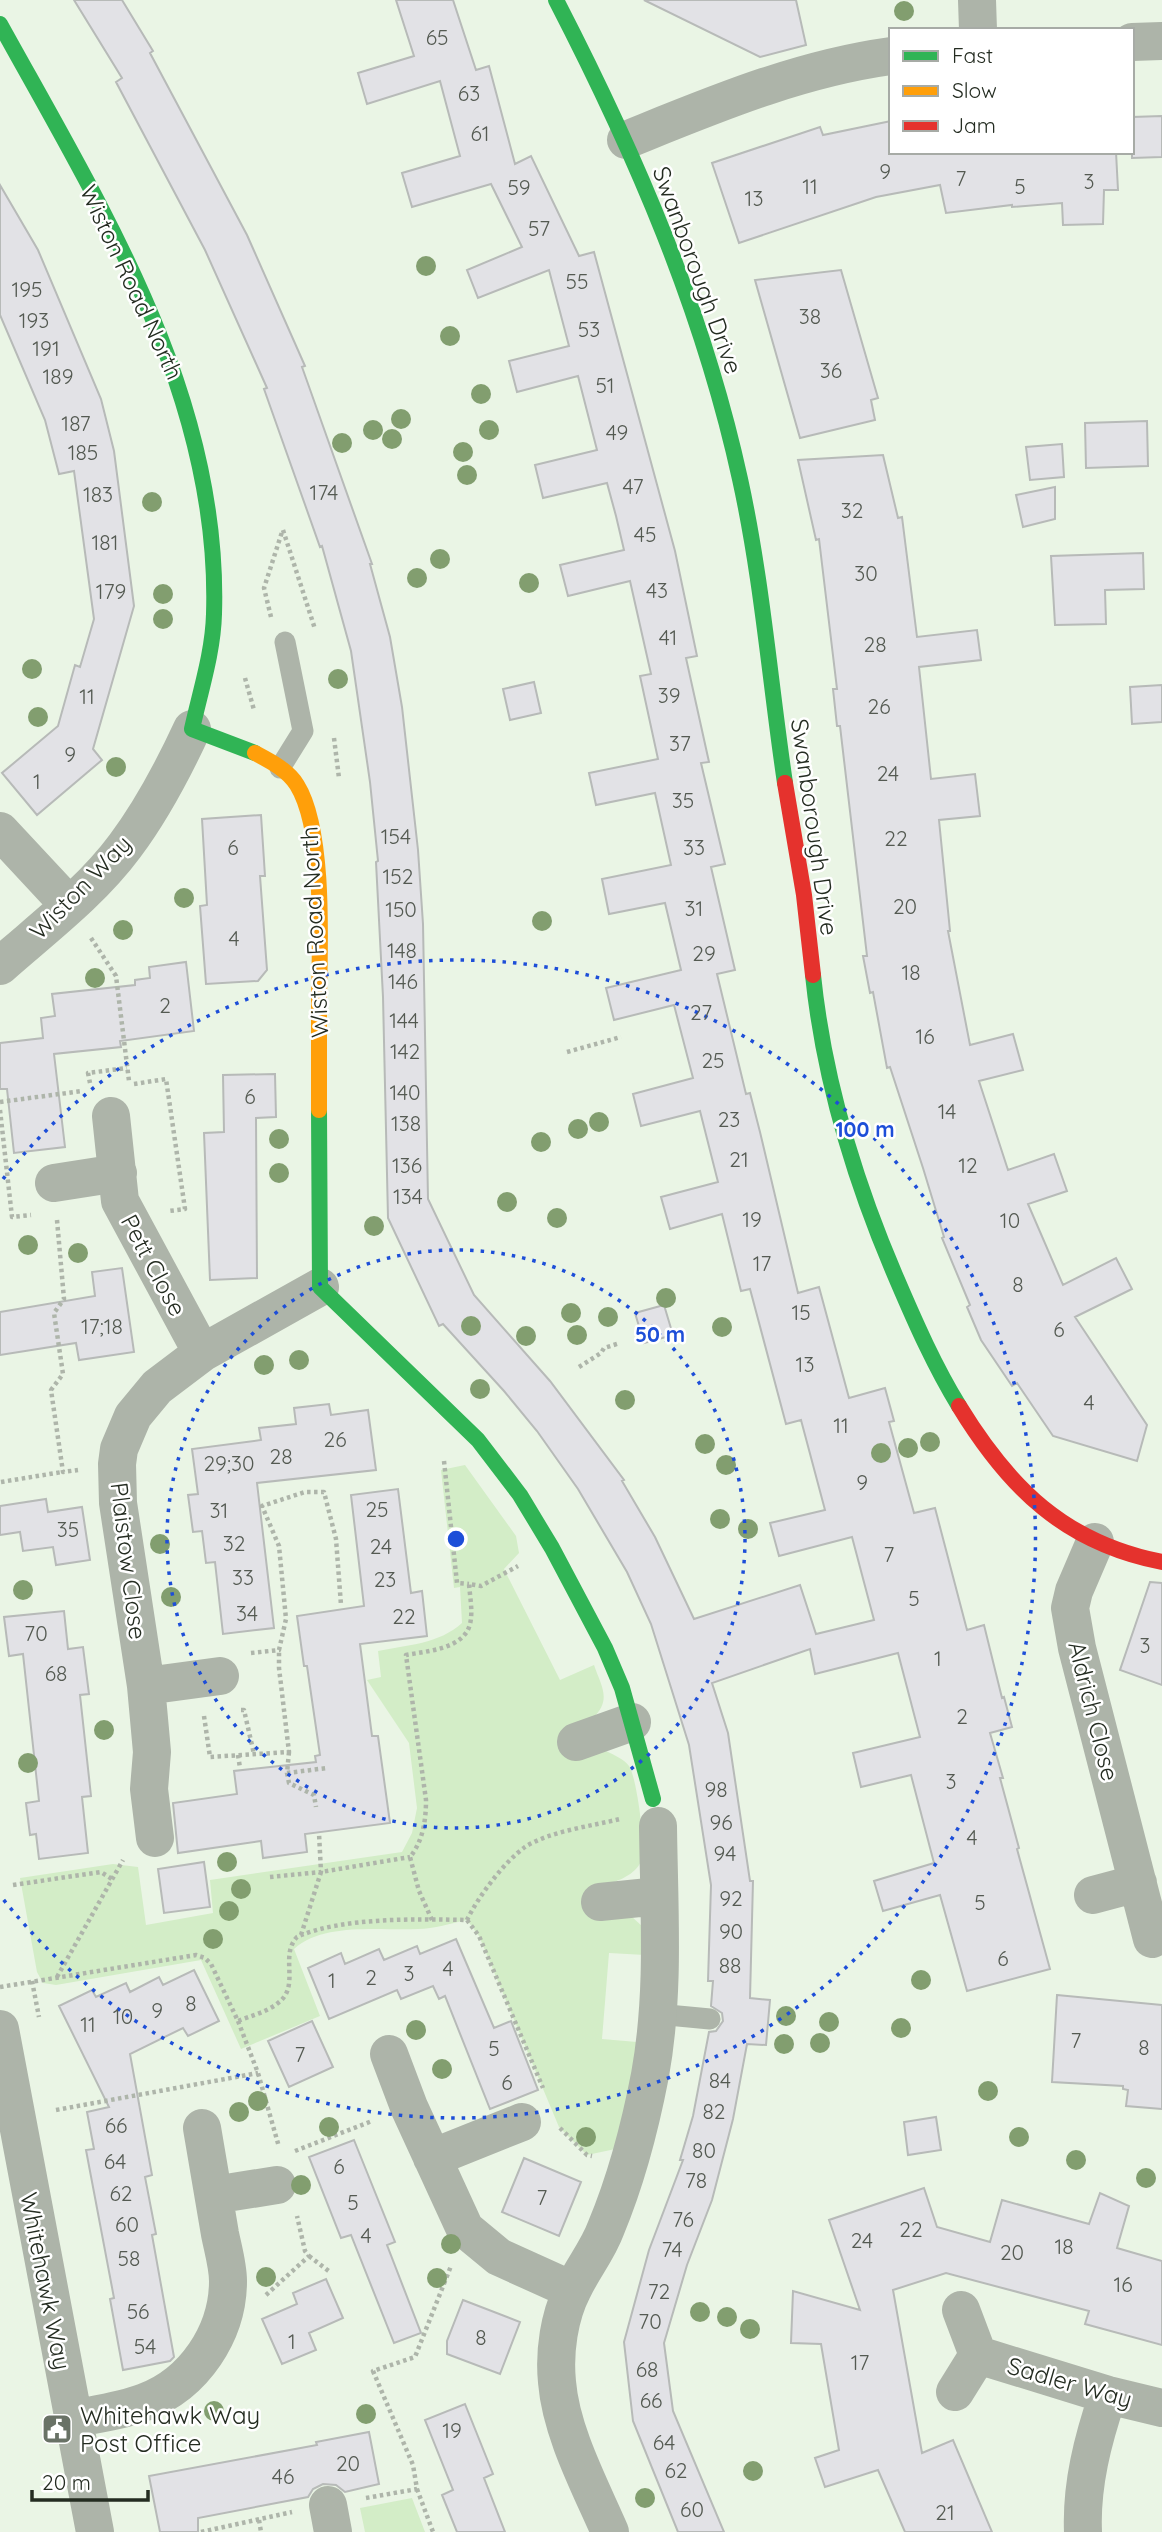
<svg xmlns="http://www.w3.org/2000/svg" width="1162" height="2532" font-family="Quicksand,sans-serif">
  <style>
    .green { fill: #d3edc7 }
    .building { fill: #e2e2e6; stroke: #b7bab8; stroke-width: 2 }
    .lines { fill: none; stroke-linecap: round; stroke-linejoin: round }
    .path { stroke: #aeb5aa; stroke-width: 4.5; stroke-dasharray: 3.5 3.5; stroke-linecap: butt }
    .lane { stroke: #adb4a9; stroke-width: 21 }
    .street { stroke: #adb4a9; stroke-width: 38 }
    .fast { stroke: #30b455; stroke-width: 16 }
    .slow { stroke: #ff9f0a; stroke-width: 16 }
    .jam { stroke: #e5322d; stroke-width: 16 }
    .tree { fill: #829e6f }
    .ring { fill: none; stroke: #1d4ed8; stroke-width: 3.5; stroke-dasharray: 3.5 7 }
    .labels { text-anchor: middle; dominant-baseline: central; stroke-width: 5; stroke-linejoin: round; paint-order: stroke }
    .number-label { font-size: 21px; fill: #545a52 }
    .street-label { font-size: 24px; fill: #242c21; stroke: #fff }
    .poi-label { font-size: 24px; fill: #242c21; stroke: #fff; text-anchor: start }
    .centre { fill: #1d4ed8; stroke: #fff; stroke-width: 3.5 }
    .ring-label { font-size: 21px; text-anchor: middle; font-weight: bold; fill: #1d4ed8; stroke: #fff; stroke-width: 5; stroke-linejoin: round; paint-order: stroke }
  </style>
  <rect width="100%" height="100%" fill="#eaf5e5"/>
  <!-- green -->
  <path class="green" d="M 465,1465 L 516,1536 L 519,1553 L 504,1569 L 560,1680 L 594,1665 C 602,1688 612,1700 592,1719 L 606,1751 C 614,1755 624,1759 629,1766 C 637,1778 645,1843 642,1858 C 639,1871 625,1878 614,1882 L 631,1916 L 643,1927 L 645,1955 L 609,1953 L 602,2039 L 637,2042 L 620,2148 L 587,2155 L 559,2127 L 479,1936 L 467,1920 C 451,1923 434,1929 418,1929 C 380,1931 324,1922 294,1949 L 320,2016 L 241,2049 L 201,1960 L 56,1985 L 43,1983 L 37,1972 L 20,1878 L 113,1864 L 138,1867 L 146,1925 L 213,1913 L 210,1880 L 402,1852 L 412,1833 L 417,1808 L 409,1743 L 367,1680 L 381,1677 L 378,1651 C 407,1645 439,1644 462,1623 L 460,1587 L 454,1588 L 441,1470 Z
    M 412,2498 L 425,2532 L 365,2532 L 360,2508 Z"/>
  <!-- building -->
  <path class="building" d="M 74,0 L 122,0 L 153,51 L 150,53 L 247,235 L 305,366 L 302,367 L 372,564 L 370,564 L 390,637 L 402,707 L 418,850 L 423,924 L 428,1199 L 474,1295 L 550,1381 L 624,1480 L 622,1481 L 655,1537 L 694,1619 L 800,1585 L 816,1634 L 874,1620 L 852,1537 L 779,1556 L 770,1523 L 825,1510 L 801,1420 L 786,1424 L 750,1289 L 741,1291 L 722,1214 L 670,1229 L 661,1197 L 718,1182 L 700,1111 L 641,1126 L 633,1094 L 693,1078 L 674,1005 L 614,1020 L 606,988 L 681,970 L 665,903 L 609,914 L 602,879 L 671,865 L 655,793 L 596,805 L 589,773 L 658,759 L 640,676 L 651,674 L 630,581 L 568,596 L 560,565 L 624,550 L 616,516 L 607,483 L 543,498 L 535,465 L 597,450 L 578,376 L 517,392 L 509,361 L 569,346 L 549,270 L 478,298 L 467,270 L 522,247 L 491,184 L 412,207 L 402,173 L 460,156 L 440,81 L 367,104 L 358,73 L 414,56 L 396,0 L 453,0 L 476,70 L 489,66 L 515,164 L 531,156 L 579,256 L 594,252 L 675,551 L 697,656 L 686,658 L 709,762 L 701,763 L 725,864 L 711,867 L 735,970 L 717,974 L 746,1094 L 750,1093 L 760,1132 L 798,1293 L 819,1287 L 849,1398 L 885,1388 L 894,1421 L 889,1422 L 914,1513 L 935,1508 L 967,1630 L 984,1625 L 1002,1698 L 1004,1697 L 1012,1727 L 990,1733 L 1003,1778 L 1000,1778 L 1019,1848 L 1017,1849 L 1050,1969 L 967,1991 L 940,1895 L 883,1911 L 874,1881 L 934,1863 L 911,1775 L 861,1787 L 853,1753 L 920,1737 L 898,1653 L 815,1674 L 810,1649 L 712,1683 L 728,1733 L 750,1881 L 753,1881 L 750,1998 L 770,2000 L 766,2045 L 747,2044 L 733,2119 L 712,2200 L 687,2265 L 664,2343 L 673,2411 L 724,2532 L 678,2532 L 633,2421 L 624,2342 L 649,2250 L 683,2160 L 680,2160 L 693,2116 L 709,2032 L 716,2031 L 723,2021 L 722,2013 L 711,2006 L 713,1981 L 708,1981 L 711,1885 L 689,1745 L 651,1624 L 627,1572 L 578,1489 L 537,1431 L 504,1391 L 443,1324 L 439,1326 L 388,1218 L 383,997 L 376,862 L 378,861 L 370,782 L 351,651 L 322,546 L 320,547 L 264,389 L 267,388 L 205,250 L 116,82 L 122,78 Z
    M 644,0 L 796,0 L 806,45 L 760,57 Z
    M 1162,116 L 1162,157 L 1132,158 L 1132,117 Z
    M 891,121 L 891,152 L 1116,152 L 1118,190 L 1104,190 L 1103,224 L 1063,225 L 1062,203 L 1012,207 L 1012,205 L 946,213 L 940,185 L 876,197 L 739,243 L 712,163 L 820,127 L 823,135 Z
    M 0,185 L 38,250 L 101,399 L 114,451 L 134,606 L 93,749 L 102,760 L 37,815 L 2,773 L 58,726 L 75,665 L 80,667 L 94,619 L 74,471 L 59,474 L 45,420 L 0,315 Z
    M 841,270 L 878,398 L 871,400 L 875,420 L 800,438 L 755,280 Z
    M 1147,421 L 1148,466 L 1086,468 L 1085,423 Z
    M 1062,444 L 1064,477 L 1030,480 L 1026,447 Z
    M 883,455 L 898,518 L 902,517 L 917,637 L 977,630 L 981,660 L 919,667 L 931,779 L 975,774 L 980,816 L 939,820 L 950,931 L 948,931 L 970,1045 L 1013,1034 L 1023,1070 L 979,1081 L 1008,1170 L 1054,1154 L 1067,1191 L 1028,1204 L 1063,1285 L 1116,1258 L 1132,1289 L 1075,1317 L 1147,1425 L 1137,1461 L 1053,1436 L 1017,1383 L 1012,1386 L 981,1340 L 967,1307 L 970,1305 L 942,1238 L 944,1237 L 923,1168 L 890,1067 L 887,1068 L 873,992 L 870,993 L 863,956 L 867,956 L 840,726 L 837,726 L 833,689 L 837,689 L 819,539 L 816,540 L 798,460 Z
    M 1055,487 L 1055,519 L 1023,527 L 1016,495 Z
    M 1143,553 L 1144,589 L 1105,590 L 1106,624 L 1055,625 L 1051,556 Z
    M 534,682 L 541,713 L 510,720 L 503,689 Z
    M 1162,685 L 1162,722 L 1132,724 L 1130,687 Z
    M 261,815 L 265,876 L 260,876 L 267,970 L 258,981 L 206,984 L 200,906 L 207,905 L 202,819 Z
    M 186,962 L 194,1031 L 120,1041 L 121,1047 L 54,1054 L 65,1147 L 14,1153 L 7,1089 L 0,1089 L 0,1043 L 43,1038 L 41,1018 L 55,1016 L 52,994 L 135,985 L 135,980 L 150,978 L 149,967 Z
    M 275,1074 L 276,1117 L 256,1118 L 257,1278 L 210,1280 L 204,1133 L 224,1132 L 223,1075 Z
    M 122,1268 L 134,1352 L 79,1360 L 76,1343 L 0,1355 L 0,1312 L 95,1296 L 92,1272 Z
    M 664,1305 L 673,1335 L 644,1343 L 635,1313 Z
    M 329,1404 L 331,1415 L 368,1410 L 376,1470 L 257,1483 L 274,1628 L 223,1634 L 215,1562 L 206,1563 L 202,1531 L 193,1532 L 188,1495 L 198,1494 L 192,1449 L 261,1440 L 259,1428 L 296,1424 L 294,1408 Z
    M 398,1489 L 411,1593 L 422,1591 L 427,1636 L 360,1644 L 372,1736 L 378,1736 L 390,1823 L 305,1834 L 307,1852 L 263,1858 L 261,1841 L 178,1853 L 173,1803 L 237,1794 L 234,1771 L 316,1762 L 315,1756 L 320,1755 L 307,1666 L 304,1666 L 297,1616 L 364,1606 L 351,1495 Z
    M 46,1499 L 48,1512 L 82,1507 L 90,1560 L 56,1565 L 53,1547 L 23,1551 L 20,1532 L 0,1535 L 0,1506 Z
    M 1150,1582 L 1162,1583 L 1162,1685 L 1120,1670 Z
    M 64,1611 L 68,1649 L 83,1647 L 89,1694 L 80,1695 L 91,1796 L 82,1797 L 88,1853 L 39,1859 L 36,1834 L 30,1835 L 26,1803 L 39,1801 L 23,1654 L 9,1656 L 4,1617 Z
    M 204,1862 L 210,1907 L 164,1913 L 158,1869 Z
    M 456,1939 L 494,2028 L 511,2021 L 538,2090 L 490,2109 L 445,1996 L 439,1999 L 433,1986 L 401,1999 L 397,1990 L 329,2019 L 308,1968 L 341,1953 L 345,1964 L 379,1949 L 384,1960 L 417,1946 L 420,1954 Z
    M 194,1970 L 219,2021 L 188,2036 L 183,2028 L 130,2054 L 152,2175 L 145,2177 L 156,2234 L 152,2235 L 174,2357 L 170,2361 L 123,2370 L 110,2299 L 114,2298 L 86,2150 L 94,2149 L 87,2112 L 109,2107 L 59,2006 L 92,1990 L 96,1997 L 126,1983 L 130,1992 L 159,1977 L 163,1985 Z
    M 1057,1995 L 1162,2005 L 1162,2109 L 1126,2106 L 1128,2090 L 1123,2089 L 1123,2086 L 1052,2082 Z
    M 312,2021 L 333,2067 L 289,2087 L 268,2041 Z
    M 936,2117 L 941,2150 L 908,2155 L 904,2122 Z
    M 354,2140 L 395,2242 L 387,2245 L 421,2333 L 394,2343 L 351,2235 L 341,2238 L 309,2157 Z
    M 524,2158 L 581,2182 L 559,2236 L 502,2212 Z
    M 924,2188 L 937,2227 L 990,2242 L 1002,2200 L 1089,2224 L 1100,2193 L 1129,2206 L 1117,2248 L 1162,2261 L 1162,2345 L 1085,2324 L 1089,2311 L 946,2273 L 893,2290 L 922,2453 L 953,2440 L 992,2532 L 905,2532 L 878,2470 L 825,2487 L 815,2458 L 839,2450 L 821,2344 L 791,2343 L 793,2291 L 860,2310 L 829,2220 Z
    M 326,2279 L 343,2318 L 309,2333 L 316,2350 L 282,2364 L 262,2319 L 297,2304 L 293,2293 Z
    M 463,2300 L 520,2322 L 500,2374 L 447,2354 L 447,2341 Z
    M 465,2404 L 493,2474 L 484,2478 L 505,2532 L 457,2532 L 442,2495 L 453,2490 L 425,2420 Z
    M 369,2432 L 379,2484 L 345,2492 L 336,2485 L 323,2484 L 313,2489 L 308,2497 L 198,2518 L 198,2532 L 160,2532 L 149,2476 L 317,2445 L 316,2442 Z"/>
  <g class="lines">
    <!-- path -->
    <path class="path" d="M 283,530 L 315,629
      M 271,617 L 264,588 L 282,532
      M 245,678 L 254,710
      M 334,738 L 339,778
      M 91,938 L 116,976 L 129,1081
      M 567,1052 L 621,1037
      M 90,1083 L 88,1073 L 127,1068
      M 134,1084 L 166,1079 L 185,1209 L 169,1211
      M 0,1102 L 82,1091
      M 0,1110 L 12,1217 L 31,1215
      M 57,1220 L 64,1299 L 54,1313 L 63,1374 L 51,1390 L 63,1472 L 78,1470
      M 579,1367 L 601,1353 L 604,1348 L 620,1343
      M 444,1461 L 457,1583 L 469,1584
      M 1,1482 L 62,1472
      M 251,1653 L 279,1650 L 286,1619 L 279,1546 L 262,1506 L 305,1492 L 324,1492 L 336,1539 L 341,1605
      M 241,1710 L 244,1710 L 254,1754
      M 204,1716 L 210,1757 L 289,1752 L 279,1668 L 279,1650
      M 289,1752 L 287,1773 L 327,1768
      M 238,1755 L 240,1768
      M 287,1773 L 289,1783 L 314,1795 L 316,1807
      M 270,1877 L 321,1872 L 319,1833
      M 13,1885 L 101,1872 L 112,1879
      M 432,1920 L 419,1891 L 410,1857 C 423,1841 426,1820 426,1800 L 406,1655 C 427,1651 464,1649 470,1624 C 473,1612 470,1597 469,1584 L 481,1586 L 518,1566
      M 467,1920 L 479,1936 L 543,2088
      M 301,1935 L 321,1872 L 410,1857
      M 57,1977 L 123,1860
      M 32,1981 L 39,2017
      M 0,1987 L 196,1955 L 205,1958 L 211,1964 L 238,2021 C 250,2016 267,2012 278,2003 C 301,1986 279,1956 297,1937 C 341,1917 418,1919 467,1920 C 478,1897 504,1862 525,1847 C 550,1831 592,1826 620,1819
      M 238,2021 L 258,2073 L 279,2147
      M 56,2110 L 258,2073
      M 560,2128 L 587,2155 L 592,2156
      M 295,2151 L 372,2121
      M 309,2256 L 330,2272
      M 266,2295 L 309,2256 L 305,2251 L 297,2216
      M 417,2489 L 433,2532
      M 366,2498 L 417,2489 L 413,2465 L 373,2371 L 415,2357 L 451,2266
      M 259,2520 L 261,2532
      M 201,2532 L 292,2512"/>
    <!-- lane -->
    <path class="lane" d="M 280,768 L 303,731 L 285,642
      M 657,2014 L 710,2019"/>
    <!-- street -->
    <path class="street" d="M 977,0 L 978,30
      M 1132,42 L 1162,41
      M 626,140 C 713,105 797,69 891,56
      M 0,831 L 69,905
      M 0,966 C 43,928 91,892 125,846 C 152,810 173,770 192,729
      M 111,1116 L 120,1201 L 202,1353
      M 54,1183 L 118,1173
      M 1095,1542 L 1074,1591 L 1070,1608 L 1077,1648 L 1152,1939
      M 146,1686 L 220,1676
      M 576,1742 L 632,1722
      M 155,1838 L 149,1789 L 152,1752 L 146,1686 L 118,1503 L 117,1464 L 119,1449 L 133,1416 L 157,1387 L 202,1353 L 320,1287
      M 1093,1895 L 1138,1883
      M 600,1902 L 659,1896
      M 0,2029 L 95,2532
      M 389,2054 L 409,2107 L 465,2229 L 499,2257 L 572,2290
      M 432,2158 L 522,2122
      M 214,2195 L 277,2185
      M 961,2310 L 978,2355
      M 978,2355 L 1108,2395 L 1162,2408
      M 955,2392 L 978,2355
      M 72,2419 C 97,2414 122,2411 145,2402 C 194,2384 228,2333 228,2281 C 228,2266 223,2249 220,2234 C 214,2199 208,2164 202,2128
      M 328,2505 L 333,2532
      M 610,2532 C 590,2486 561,2432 557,2382 C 554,2352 559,2316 573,2289 C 583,2268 598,2250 606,2228 C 626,2180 640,2127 650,2075 C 665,1993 659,1909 658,1826
      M 1083,2532 C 1081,2485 1093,2439 1108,2395"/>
    <!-- fast -->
    <path class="fast" d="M 556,0 C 635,153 703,310 740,479 C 762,579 770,682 785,783
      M 0,24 C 101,207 221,397 214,614 C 213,653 200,692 192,729 L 255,753
      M 813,975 C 824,1082 855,1183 898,1282 C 916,1324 935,1367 959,1406
      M 319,1110 L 320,1287 L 478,1440 L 520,1495 L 552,1548 L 605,1648 L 622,1688 L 653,1799"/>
    <!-- slow -->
    <path class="slow" d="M 255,753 C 270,761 288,770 297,785 C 325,830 320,944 319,997 C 319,1035 319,1072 319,1110"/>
    <!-- jam -->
    <path class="jam" d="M 785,783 L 804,895 L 813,975
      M 959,1406 C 1009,1488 1065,1543 1162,1562"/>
  </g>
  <!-- trees -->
  <g class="tree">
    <circle cx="904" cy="11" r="10"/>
    <circle cx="426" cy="266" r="10"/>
    <circle cx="450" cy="336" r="10"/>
    <circle cx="481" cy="394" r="10"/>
    <circle cx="401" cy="419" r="10"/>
    <circle cx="373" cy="430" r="10"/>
    <circle cx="489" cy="430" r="10"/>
    <circle cx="392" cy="439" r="10"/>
    <circle cx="342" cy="443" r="10"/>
    <circle cx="463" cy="452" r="10"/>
    <circle cx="467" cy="475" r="10"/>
    <circle cx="152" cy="502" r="10"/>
    <circle cx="440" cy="559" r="10"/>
    <circle cx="417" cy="578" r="10"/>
    <circle cx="529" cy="583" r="10"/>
    <circle cx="163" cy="594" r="10"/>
    <circle cx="163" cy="619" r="10"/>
    <circle cx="32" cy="669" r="10"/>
    <circle cx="338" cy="679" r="10"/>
    <circle cx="38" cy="717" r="10"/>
    <circle cx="116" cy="767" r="10"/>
    <circle cx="184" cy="898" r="10"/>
    <circle cx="542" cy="921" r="10"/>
    <circle cx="123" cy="930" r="10"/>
    <circle cx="95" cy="978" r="10"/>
    <circle cx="599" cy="1122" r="10"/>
    <circle cx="578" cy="1129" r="10"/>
    <circle cx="279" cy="1139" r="10"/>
    <circle cx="541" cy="1142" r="10"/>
    <circle cx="279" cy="1173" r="10"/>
    <circle cx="507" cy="1202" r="10"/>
    <circle cx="557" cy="1218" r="10"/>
    <circle cx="374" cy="1226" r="10"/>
    <circle cx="28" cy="1245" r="10"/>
    <circle cx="78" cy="1253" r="10"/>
    <circle cx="666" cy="1298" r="10"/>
    <circle cx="571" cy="1313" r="10"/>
    <circle cx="608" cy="1317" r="10"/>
    <circle cx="471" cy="1326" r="10"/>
    <circle cx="722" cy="1327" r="10"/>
    <circle cx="577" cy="1335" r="10"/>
    <circle cx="526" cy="1336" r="10"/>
    <circle cx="299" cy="1360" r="10"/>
    <circle cx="264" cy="1365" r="10"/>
    <circle cx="480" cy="1389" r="10"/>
    <circle cx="625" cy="1400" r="10"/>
    <circle cx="930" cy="1442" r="10"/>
    <circle cx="705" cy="1444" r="10"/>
    <circle cx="908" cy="1448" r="10"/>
    <circle cx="881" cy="1453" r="10"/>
    <circle cx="726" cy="1465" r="10"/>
    <circle cx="720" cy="1519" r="10"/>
    <circle cx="748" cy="1529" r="10"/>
    <circle cx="160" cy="1544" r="10"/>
    <circle cx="23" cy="1590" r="10"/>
    <circle cx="171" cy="1597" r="10"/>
    <circle cx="104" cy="1730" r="10"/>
    <circle cx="28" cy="1763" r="10"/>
    <circle cx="227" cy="1862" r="10"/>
    <circle cx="241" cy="1889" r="10"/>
    <circle cx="229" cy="1911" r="10"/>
    <circle cx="213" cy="1939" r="10"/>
    <circle cx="921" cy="1980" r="10"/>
    <circle cx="786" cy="2016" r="10"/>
    <circle cx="829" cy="2022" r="10"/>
    <circle cx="901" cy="2028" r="10"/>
    <circle cx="416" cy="2030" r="10"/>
    <circle cx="820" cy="2043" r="10"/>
    <circle cx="784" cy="2044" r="10"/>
    <circle cx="442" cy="2069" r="10"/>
    <circle cx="988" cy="2091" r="10"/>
    <circle cx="258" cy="2101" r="10"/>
    <circle cx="239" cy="2112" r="10"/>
    <circle cx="329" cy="2127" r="10"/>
    <circle cx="586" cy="2137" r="10"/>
    <circle cx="1019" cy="2137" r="10"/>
    <circle cx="1076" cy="2160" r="10"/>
    <circle cx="1146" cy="2178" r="10"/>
    <circle cx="301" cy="2185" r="10"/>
    <circle cx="451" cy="2244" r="10"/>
    <circle cx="266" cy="2277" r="10"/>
    <circle cx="437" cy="2278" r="10"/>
    <circle cx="700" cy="2312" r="10"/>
    <circle cx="727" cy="2317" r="10"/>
    <circle cx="750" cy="2329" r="10"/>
    <circle cx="214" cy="2411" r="10"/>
    <circle cx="366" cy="2414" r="10"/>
    <circle cx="753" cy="2471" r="10"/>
    <circle cx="645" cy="2498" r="10"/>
  </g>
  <!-- distance rings -->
  <g class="ring">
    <circle cx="456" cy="1539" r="289"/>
    <path d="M3 1179A579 579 0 1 1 3 1899"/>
  </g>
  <!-- icons -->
  <defs>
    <g id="civic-square" transform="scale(1.575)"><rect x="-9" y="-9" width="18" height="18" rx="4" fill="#697266" stroke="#fff"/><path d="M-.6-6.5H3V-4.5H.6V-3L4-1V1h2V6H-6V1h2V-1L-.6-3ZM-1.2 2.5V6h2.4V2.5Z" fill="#fff"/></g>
  </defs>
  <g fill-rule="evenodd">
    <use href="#civic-square" x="57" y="2429"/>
  </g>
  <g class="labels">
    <!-- number labels -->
    <g class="number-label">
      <text x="437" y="37">65</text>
      <text x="469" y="93">63</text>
      <text x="480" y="133">61</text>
      <text x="885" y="171">9</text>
      <text x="961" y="178">7</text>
      <text x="1089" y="181">3</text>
      <text x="810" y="186">11</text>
      <text x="1020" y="186">5</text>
      <text x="519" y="187">59</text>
      <text x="754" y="198">13</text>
      <text x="539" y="228">57</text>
      <text x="577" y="281">55</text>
      <text x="27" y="289">195</text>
      <text x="810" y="316">38</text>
      <text x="34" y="320">193</text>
      <text x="589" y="329">53</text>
      <text x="46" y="348">191</text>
      <text x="831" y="370">36</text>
      <text x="58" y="376">189</text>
      <text x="605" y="385">51</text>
      <text x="76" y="423">187</text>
      <text x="617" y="432">49</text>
      <text x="83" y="452">185</text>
      <text x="633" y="486">47</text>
      <text x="324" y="492">174</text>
      <text x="98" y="494">183</text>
      <text x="852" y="510">32</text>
      <text x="645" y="534">45</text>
      <text x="105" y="542">181</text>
      <text x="866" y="573">30</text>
      <text x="657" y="590">43</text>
      <text x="111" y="591">179</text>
      <text x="668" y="637">41</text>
      <text x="875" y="644">28</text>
      <text x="669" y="695">39</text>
      <text x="87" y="696">11</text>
      <text x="879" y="706">26</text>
      <text x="680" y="743">37</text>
      <text x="70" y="754">9</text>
      <text x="888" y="773">24</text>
      <text x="37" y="781">1</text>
      <text x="683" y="800">35</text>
      <text x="396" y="836">154</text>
      <text x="896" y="838">22</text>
      <text x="233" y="847">6</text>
      <text x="694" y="847">33</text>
      <text x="398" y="876">152</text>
      <text x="905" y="906">20</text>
      <text x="694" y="908">31</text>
      <text x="401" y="909">150</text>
      <text x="234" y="938">4</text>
      <text x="402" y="950">148</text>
      <text x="704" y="953">29</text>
      <text x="911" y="972">18</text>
      <text x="403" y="981">146</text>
      <text x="165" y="1005">2</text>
      <text x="701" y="1012">27</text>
      <text x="404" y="1020">144</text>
      <text x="925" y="1036">16</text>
      <text x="405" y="1051">142</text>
      <text x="713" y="1060">25</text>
      <text x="405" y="1092">140</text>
      <text x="250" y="1096">6</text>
      <text x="947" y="1111">14</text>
      <text x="729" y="1119">23</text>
      <text x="406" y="1123">138</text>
      <text x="739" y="1159">21</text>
      <text x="407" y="1165">136</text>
      <text x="968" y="1165">12</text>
      <text x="408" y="1196">134</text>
      <text x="752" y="1219">19</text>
      <text x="1010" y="1220">10</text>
      <text x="762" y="1263">17</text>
      <text x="1018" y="1284">8</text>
      <text x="801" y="1312">15</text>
      <text x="102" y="1326">17;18</text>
      <text x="1059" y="1329">6</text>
      <text x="805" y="1364">13</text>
      <text x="1089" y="1402">4</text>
      <text x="841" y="1425">11</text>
      <text x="335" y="1439">26</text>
      <text x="281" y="1456">28</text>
      <text x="229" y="1463">29;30</text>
      <text x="862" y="1482">9</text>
      <text x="377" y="1509">25</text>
      <text x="219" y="1510">31</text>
      <text x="68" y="1529">35</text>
      <text x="234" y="1543">32</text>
      <text x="381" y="1546">24</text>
      <text x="889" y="1554">7</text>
      <text x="243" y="1577">33</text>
      <text x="385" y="1579">23</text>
      <text x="914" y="1598">5</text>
      <text x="247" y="1613">34</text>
      <text x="404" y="1616">22</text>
      <text x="36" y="1633">70</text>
      <text x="1145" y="1645">3</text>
      <text x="938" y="1658">1</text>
      <text x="56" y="1673">68</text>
      <text x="962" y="1716">2</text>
      <text x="951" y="1781">3</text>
      <text x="716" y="1789">98</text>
      <text x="721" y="1822">96</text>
      <text x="972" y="1837">4</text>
      <text x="725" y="1853">94</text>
      <text x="731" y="1898">92</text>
      <text x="980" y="1902">5</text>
      <text x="731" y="1931">90</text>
      <text x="1003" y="1958">6</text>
      <text x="730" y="1965">88</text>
      <text x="448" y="1968">4</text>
      <text x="409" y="1973">3</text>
      <text x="371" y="1977">2</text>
      <text x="332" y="1980">1</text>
      <text x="191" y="2003">8</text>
      <text x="157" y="2010">9</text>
      <text x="123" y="2016">10</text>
      <text x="88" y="2024">11</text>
      <text x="1076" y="2040">7</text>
      <text x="1144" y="2047">8</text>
      <text x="494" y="2048">5</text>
      <text x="300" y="2054">7</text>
      <text x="720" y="2080">84</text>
      <text x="507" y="2082">6</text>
      <text x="714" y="2111">82</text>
      <text x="116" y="2125">66</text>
      <text x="704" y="2150">80</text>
      <text x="115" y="2161">64</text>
      <text x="339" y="2166">6</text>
      <text x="696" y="2180">78</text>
      <text x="121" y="2193">62</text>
      <text x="542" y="2197">7</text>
      <text x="353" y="2202">5</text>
      <text x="683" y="2219">76</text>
      <text x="127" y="2224">60</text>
      <text x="911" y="2229">22</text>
      <text x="366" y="2235">4</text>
      <text x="862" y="2240">24</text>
      <text x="1064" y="2246">18</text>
      <text x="672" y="2249">74</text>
      <text x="1012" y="2252">20</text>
      <text x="129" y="2258">58</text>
      <text x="1123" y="2284">16</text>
      <text x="659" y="2291">72</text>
      <text x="138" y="2311">56</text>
      <text x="650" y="2321">70</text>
      <text x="481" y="2337">8</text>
      <text x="292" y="2341">1</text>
      <text x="145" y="2346">54</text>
      <text x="860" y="2362">17</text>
      <text x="647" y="2369">68</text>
      <text x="651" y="2400">66</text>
      <text x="452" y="2430">19</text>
      <text x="664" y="2442">64</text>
      <text x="348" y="2463">20</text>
      <text x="676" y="2470">62</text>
      <text x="283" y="2476">46</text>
      <text x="692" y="2509">60</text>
      <text x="945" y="2512">21</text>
    </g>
    <!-- street labels -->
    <g class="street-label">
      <text transform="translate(698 270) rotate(70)">Swanborough Drive</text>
      <text transform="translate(132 282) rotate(65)">Wiston Road North</text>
      <text transform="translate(815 827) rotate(82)">Swanborough Drive</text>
      <text transform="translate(80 887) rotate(-46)">Wiston Way</text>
      <text transform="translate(314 932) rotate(-93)">Wiston Road North</text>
      <text transform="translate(154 1265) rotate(62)">Pett Close</text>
      <text transform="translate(129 1561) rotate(83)">Plaistow Close</text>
      <text transform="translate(1094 1711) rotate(76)">Aldrich Close</text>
      <text transform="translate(46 2281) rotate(79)">Whitehawk Way</text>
      <text transform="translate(1070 2382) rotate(16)">Sadler Way</text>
    </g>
    <!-- poi labels -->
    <g class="poi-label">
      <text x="80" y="2415">Whitehawk Way<tspan x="80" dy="28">Post Office</tspan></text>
    </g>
  </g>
  <circle cx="456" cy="1539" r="10" class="centre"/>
  <g class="ring-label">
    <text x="865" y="1137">100 m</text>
    <text x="660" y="1342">50 m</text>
  </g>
  <!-- legend -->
  <rect x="889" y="28" width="245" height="126" fill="#ffffff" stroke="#a7aba6" stroke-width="2"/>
  <rect x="903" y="51" width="35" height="10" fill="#30b455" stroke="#a7aba6" stroke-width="2"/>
  <text x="952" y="63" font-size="21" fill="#242c21">Fast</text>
  <rect x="903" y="86" width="35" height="10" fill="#ff9f0a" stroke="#a7aba6" stroke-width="2"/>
  <text x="952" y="98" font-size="21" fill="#242c21">Slow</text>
  <rect x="903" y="121" width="35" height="10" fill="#e5322d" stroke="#a7aba6" stroke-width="2"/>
  <text x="952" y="133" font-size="21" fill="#242c21">Jam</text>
  <!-- scale -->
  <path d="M32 2490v10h116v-10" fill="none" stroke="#242c21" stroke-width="3.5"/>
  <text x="42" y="2490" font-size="21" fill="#242c21" stroke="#ffffff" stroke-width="5" paint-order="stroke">20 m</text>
</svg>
